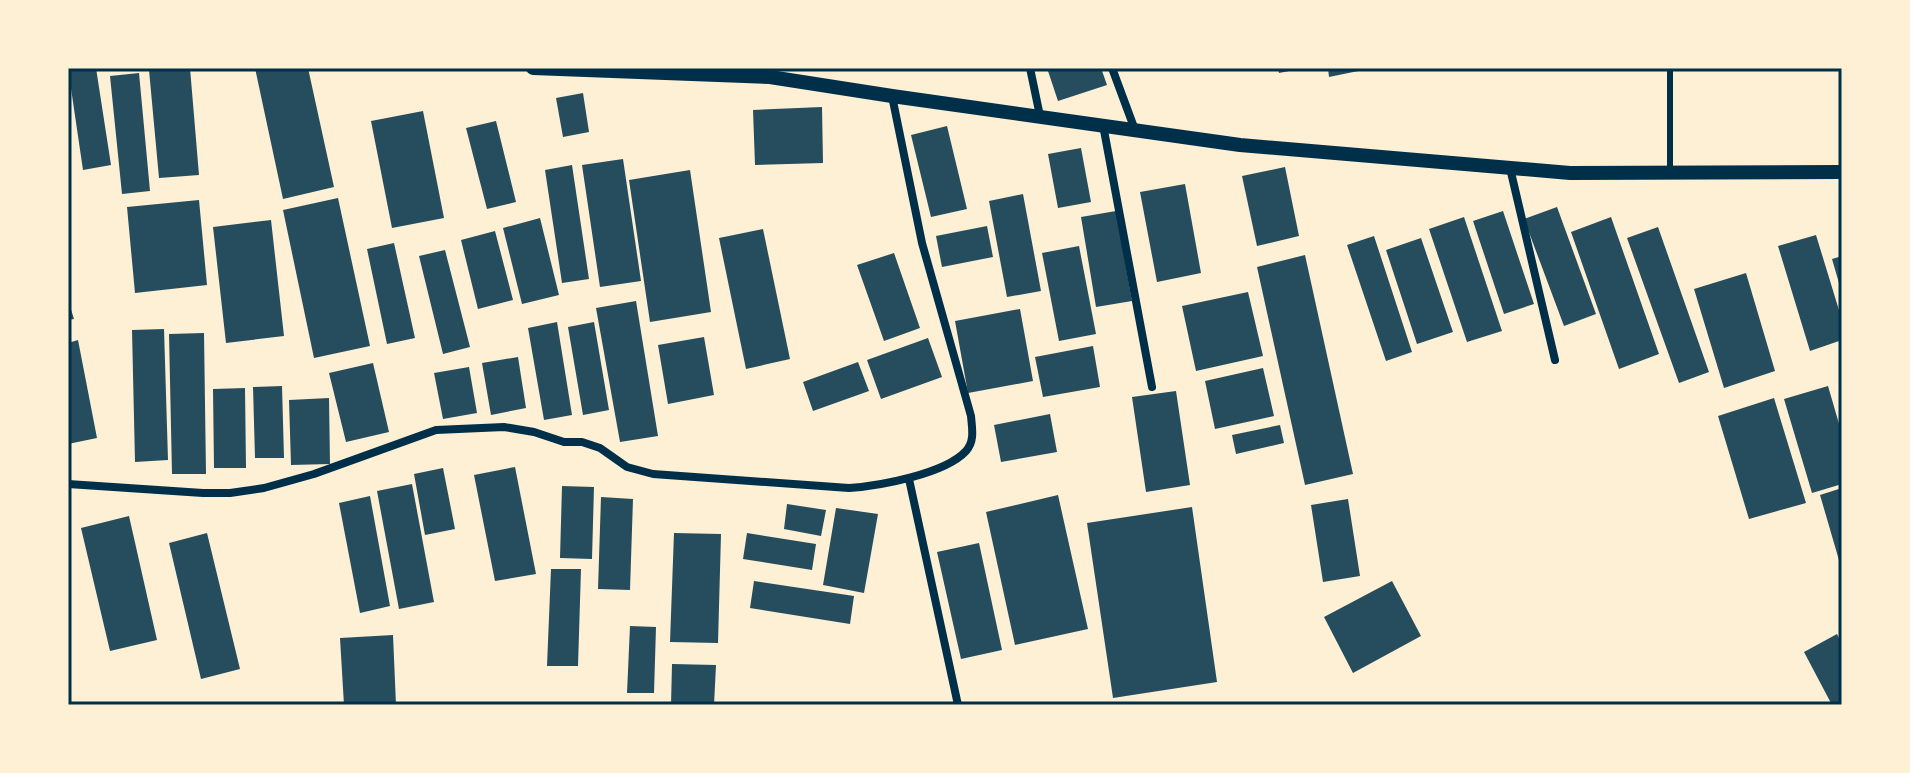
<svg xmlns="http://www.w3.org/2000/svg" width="1910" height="773" font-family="'Source Sans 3',sans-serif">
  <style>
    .building { fill: #264d5e }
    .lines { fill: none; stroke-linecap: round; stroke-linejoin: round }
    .service { stroke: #003049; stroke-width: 6 }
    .minor { stroke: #003049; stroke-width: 8 }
    .tertiary { stroke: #003049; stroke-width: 14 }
    .neatline { fill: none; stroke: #003049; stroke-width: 3 }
  </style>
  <rect width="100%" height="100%" fill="#fdf0d5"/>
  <!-- building -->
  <path class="building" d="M 68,68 L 96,68 L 111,165 L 83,170 Z
    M 172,68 L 190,68 L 199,175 L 159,178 L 149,70 Z
    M 255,68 L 308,68 L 334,187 L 283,199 Z
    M 1047,68 L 1101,68 L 1107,85 L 1058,101 Z
    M 1278,68 L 1299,68 L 1299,69 L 1279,73 Z
    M 1328,68 L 1368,68 L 1368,69 L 1329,77 Z
    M 139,73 L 150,191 L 122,194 L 110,76 Z
    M 583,93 L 589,132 L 563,137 L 556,98 Z
    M 822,107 L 823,163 L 755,165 L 753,110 Z
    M 423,111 L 444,218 L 392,228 L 371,121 Z
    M 496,121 L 516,202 L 487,209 L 466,128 Z
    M 947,126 L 967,209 L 931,217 L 911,135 Z
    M 1081,148 L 1091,202 L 1058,208 L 1048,154 Z
    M 623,159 L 641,281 L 600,287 L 582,165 Z
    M 572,165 L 589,279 L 562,283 L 545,170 Z
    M 1285,167 L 1299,236 L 1257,246 L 1242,176 Z
    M 690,170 L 711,312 L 650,322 L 629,180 Z
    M 1185,184 L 1201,273 L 1157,282 L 1140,192 Z
    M 1023,194 L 1041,291 L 1007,297 L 989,201 Z
    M 338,198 L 370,346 L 314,358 L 283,210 Z
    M 199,200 L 207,285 L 135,293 L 127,207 Z
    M 1557,207 L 1596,314 L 1564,326 L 1524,219 Z
    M 1116,211 L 1132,301 L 1096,307 L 1081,217 Z
    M 1503,211 L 1534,304 L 1504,314 L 1473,221 Z
    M 1464,217 L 1502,331 L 1467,342 L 1429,229 Z
    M 1611,217 L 1659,354 L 1619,369 L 1571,232 Z
    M 540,218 L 559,295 L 522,304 L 503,228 Z
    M 271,220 L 284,336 L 226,343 L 213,227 Z
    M 987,226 L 993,257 L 942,267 L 936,236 Z
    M 1658,227 L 1709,372 L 1679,383 L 1627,238 Z
    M 763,229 L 790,359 L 746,369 L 719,238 Z
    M 495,231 L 513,300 L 478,309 L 461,240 Z
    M 1816,235 L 1842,320 L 1842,340 L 1810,351 L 1778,246 Z
    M 1374,236 L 1412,352 L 1386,361 L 1347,245 Z
    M 1421,238 L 1453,332 L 1417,344 L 1386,250 Z
    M 394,243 L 415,338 L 387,344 L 367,249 Z
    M 1079,246 L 1096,334 L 1059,341 L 1042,253 Z
    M 445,250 L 470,347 L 443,354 L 419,256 Z
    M 894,253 L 920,328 L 884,341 L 857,265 Z
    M 1305,255 L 1353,474 L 1305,485 L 1257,267 Z
    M 1842,256 L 1842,290 L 1841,290 L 1832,259 Z
    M 1746,273 L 1775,371 L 1724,388 L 1694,289 Z
    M 1248,292 L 1263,356 L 1196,371 L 1182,306 Z
    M 68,300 L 74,319 L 68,320 Z
    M 636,301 L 658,436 L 620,442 L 596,308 Z
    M 1020,309 L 1033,381 L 968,393 L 955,321 Z
    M 557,322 L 572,415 L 544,420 L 528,328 Z
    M 594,322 L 609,410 L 583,415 L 568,327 Z
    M 164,329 L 168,460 L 135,462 L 132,330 Z
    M 204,333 L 206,474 L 172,474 L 169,334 Z
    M 704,337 L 714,395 L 668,404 L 658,345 Z
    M 928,338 L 942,377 L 881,399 L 867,360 Z
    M 78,340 L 97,438 L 68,444 L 68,343 Z
    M 1093,346 L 1100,387 L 1043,397 L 1035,357 Z
    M 518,357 L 526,408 L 491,415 L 482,363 Z
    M 858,362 L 869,391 L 813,411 L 803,382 Z
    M 373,363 L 389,432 L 346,442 L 329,373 Z
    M 469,367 L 477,413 L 443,419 L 434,373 Z
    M 1263,368 L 1274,416 L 1215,429 L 1205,381 Z
    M 282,386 L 284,458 L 255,458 L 253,387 Z
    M 1828,386 L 1842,434 L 1842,484 L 1812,493 L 1784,399 Z
    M 245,388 L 246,468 L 214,468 L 213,389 Z
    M 1176,391 L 1190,485 L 1146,492 L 1132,397 Z
    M 329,398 L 330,464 L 291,465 L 289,400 Z
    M 1774,398 L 1806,503 L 1749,519 L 1718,416 Z
    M 1050,414 L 1057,452 L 1001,462 L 994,425 Z
    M 1280,425 L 1284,443 L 1236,454 L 1232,435 Z
    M 515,467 L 536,574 L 495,581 L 474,475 Z
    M 443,468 L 455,529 L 425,535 L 414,474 Z
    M 412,484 L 434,602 L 399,609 L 377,491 Z
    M 562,486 L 594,487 L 592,559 L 560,558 Z
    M 1842,488 L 1842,567 L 1841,567 L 1820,495 Z
    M 1058,495 L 1088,629 L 1015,645 L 986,512 Z
    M 370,496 L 390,606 L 360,613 L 339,503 Z
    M 601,497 L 633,499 L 630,590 L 598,589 Z
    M 1348,499 L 1360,576 L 1323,582 L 1311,505 Z
    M 787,504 L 826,510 L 821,536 L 784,529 Z
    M 1192,507 L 1217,682 L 1113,698 L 1087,523 Z
    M 836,508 L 878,514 L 864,593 L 823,585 Z
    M 129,516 L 157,640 L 110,651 L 81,528 Z
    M 207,533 L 240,669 L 201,679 L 169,543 Z
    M 674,533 L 721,534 L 718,643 L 670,642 Z
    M 747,533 L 816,544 L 812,570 L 743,559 Z
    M 979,543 L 1002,650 L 961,659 L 937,552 Z
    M 551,569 L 581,569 L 578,666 L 547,666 Z
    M 754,581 L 854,596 L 850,624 L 750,608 Z
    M 1392,581 L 1421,636 L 1353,673 L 1324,617 Z
    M 630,626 L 656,627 L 654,693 L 627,693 Z
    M 1837,634 L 1842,644 L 1842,705 L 1832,705 L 1804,652 Z
    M 393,635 L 396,705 L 344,705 L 340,638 Z
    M 672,664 L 716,665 L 714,705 L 671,705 Z"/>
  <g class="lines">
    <!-- service -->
    <path class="service" d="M 1670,68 L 1670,172"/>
    <!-- minor -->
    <path class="minor" d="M 1030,68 L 1040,116
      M 1112,68 L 1135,130
      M 1103,125 L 1152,387
      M 1510,168 L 1555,360
      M 909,479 L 958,705
      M 68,484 L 203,493 L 230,493 L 264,488 L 314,474 L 436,430 L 504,427 L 534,432 L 564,442 L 582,442 L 600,448 L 627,467 L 653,474 L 849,488 C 879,486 945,474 966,451 C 975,441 972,428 971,416 L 922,243 L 892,96"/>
    <!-- tertiary -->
    <path class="tertiary" d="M 533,68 L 770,77 L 892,96 L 1240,145 L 1570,173 L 1842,172"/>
  </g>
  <!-- border -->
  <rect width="1910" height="773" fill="none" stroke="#fdf0d5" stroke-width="140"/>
  <rect x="70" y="70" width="1770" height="633" class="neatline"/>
</svg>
